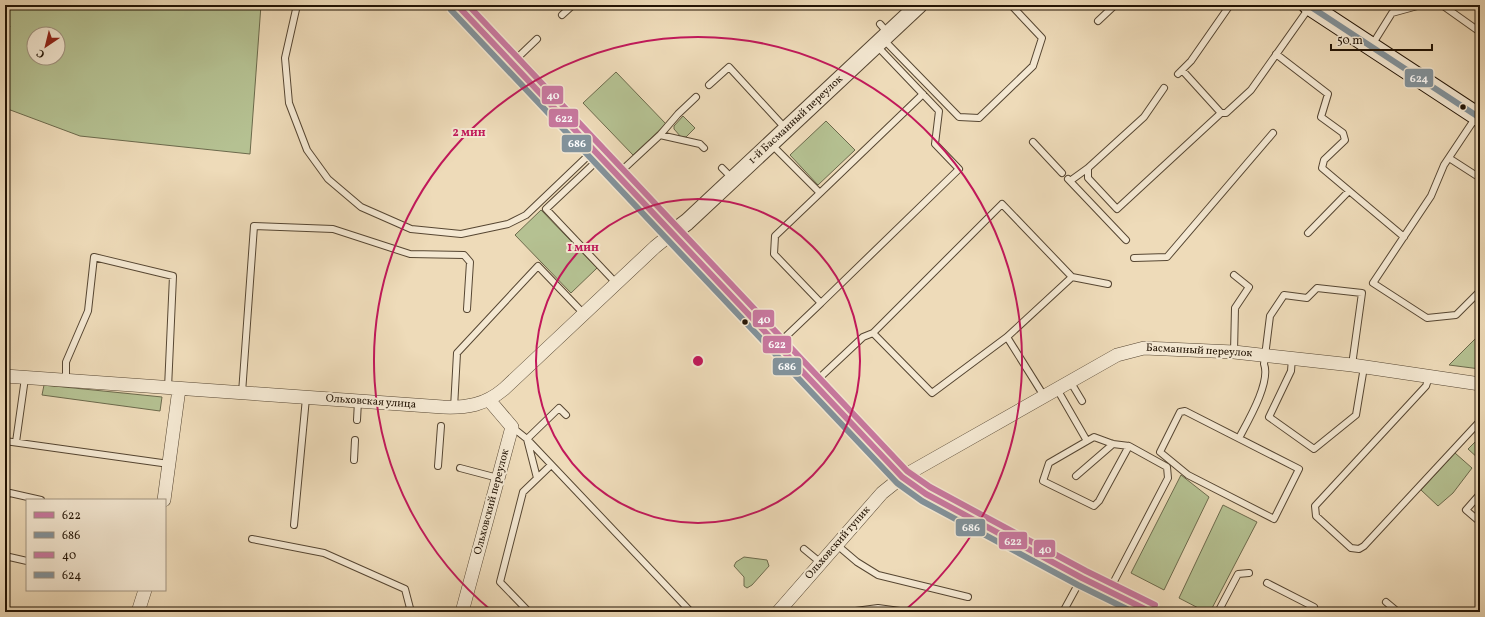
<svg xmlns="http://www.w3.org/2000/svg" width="1485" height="617" font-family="Vollkorn,serif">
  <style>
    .green { fill: #b5c192; stroke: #6c6a4c; fill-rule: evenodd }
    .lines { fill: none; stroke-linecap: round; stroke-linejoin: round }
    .service-casing { stroke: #564632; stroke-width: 8 }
    .minor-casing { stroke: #564632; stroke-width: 14 }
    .tertiary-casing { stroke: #564632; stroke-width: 18 }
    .secondary-casing { stroke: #231405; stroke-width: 20 }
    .service { stroke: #f4e8d2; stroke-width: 6 }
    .minor { stroke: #f4e8d2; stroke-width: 13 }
    .tertiary { stroke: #f4e8d2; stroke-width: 16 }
    .secondary { stroke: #f4e8d2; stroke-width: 18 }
    .bus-1-casing { stroke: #f4e8d2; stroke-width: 9 }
    .bus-2-casing { stroke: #f4e8d2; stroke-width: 9 }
    .bus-3-casing { stroke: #f4e8d2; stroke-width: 9 }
    .bus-4-casing { stroke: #f4e8d2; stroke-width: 9 }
    .bus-1 { stroke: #c8789f; stroke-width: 6 }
    .bus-2 { stroke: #82929b; stroke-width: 6 }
    .bus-3 { stroke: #c8789f; stroke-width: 6 }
    .bus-4 { stroke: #82929b; stroke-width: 6 }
    .ring { fill: none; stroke: #c2185b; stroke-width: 2 }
    .bus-dot { fill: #231405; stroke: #f4e8d2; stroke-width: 1.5 }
    .labels { text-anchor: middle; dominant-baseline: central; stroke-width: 4; stroke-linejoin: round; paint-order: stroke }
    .street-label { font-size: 11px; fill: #231405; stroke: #f4e8d2 }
    .centre { fill: #c2185b; stroke: #f4e8d2; stroke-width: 2 }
    .ring-label { font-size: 12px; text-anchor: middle; font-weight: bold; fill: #c2185b; stroke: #f4e8d2; stroke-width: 4; stroke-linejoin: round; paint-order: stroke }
    .line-badge { stroke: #f4e8d2; stroke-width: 1.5 }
    .badge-label { font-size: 11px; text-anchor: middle; font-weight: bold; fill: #fff }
  </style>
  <rect width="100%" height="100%" fill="#eedbb9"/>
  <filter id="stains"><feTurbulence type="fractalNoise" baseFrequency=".005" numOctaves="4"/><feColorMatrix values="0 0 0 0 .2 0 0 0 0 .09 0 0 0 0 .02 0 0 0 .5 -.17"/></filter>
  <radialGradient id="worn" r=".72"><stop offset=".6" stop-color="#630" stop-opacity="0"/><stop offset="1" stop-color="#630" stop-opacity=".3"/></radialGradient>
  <!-- green -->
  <path class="green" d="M 5,5 L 261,5 L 250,154 L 80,136 L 5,108 L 5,39 L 10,26 L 5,24 ZM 34,34 L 58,34 L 58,58 L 34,58 Z
    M 616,72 L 666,124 L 633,155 L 583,103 Z
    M 683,116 L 695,128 L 686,137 L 681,137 L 674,129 L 674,126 Z
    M 826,121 L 855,150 L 818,185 L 790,155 Z
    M 541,210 L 597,268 L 571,293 L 515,235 Z
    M 1480,334 L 1480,369 L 1449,365 Z
    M 44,385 L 162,397 L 160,411 L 42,395 Z
    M 1480,437 L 1480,460 L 1468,449 Z
    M 1455,453 L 1472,468 L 1453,493 L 1438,506 L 1421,490 Z
    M 1181,475 L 1209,497 L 1164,590 L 1131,573 Z
    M 1223,505 L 1257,522 L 1210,612 L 1206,612 L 1179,598 Z
    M 744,557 L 767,560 L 769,566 L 752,585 L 747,588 L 744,586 L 744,577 L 734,566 L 736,562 Z"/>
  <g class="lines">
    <!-- service casing -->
    <g class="service-casing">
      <path id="service" d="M 297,5 L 285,58 L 289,103 L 307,150 L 328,179 L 361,207 L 411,229 L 461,234 L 508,224 L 526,215 L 593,151
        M 1442,5 L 1480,32
        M 562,15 L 573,5
        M 1098,21 L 1115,5
        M 880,24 L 888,33
        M 884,40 L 959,117 L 979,118 L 1033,66 L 1042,38 L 1011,5
        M 1372,45 L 1392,13 L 1421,5
        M 1276,54 L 1328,94 L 1321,117 L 1343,133 L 1345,140 L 1324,160 L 1322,168 L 1404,237
        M 513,62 L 537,39
        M 1182,70 L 1221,113
        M 1178,74 L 1191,61 L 1230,5
        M 709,85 L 729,67 L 786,129
        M 1164,88 L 1144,117 L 1088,168 L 1088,178 L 1117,209 L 1221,113 L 1226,113 L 1251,90 L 1309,8
        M 1476,117 L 1444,165 L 1431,196 L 1373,283 L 1427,318 L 1456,315 L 1480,291
        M 660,135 L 678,114 L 696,97
        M 1033,142 L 1062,173
        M 771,144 L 820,193 L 775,236 L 774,254 L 821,303 L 778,344
        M 600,158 L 546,209 L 616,283
        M 1449,158 L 1480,178
        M 722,168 L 732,178
        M 618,174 L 660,135 L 700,144 L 704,148
        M 1068,179 L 1126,240
        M 1070,181 L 1088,168
        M 820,193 L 923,94
        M 1308,233 L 1349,191
        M 1134,258 L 1167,257 L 1273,133
        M 1072,277 L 1108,284
        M 821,303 L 959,169 L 935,144 L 939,111 L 877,46
        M 1007,337 L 1044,396
        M 1234,352 L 1235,308 L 1249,287 L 1234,275
        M 1292,358 L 1291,371 L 1269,417 L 1314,449 L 1356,415 L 1364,367
        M 1429,377 L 1426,386 L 1315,506 L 1316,516 L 1351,548 L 1359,549 L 1364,546 L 1480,421
        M 66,381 L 66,362 L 88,311 L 94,257 L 173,276 L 168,388
        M 1070,381 L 1082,401
        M 814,383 L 863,337 L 873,333 L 932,393 L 1007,337 L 1072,277 L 1002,204 L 873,333
        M 1057,389 L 1087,441 L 1094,437 L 1113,444 L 1129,446 L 1167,467 L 1168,478 L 1109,591
        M 242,393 L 254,226 L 333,229 L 410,254 L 464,255 L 470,262 L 467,309
        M 454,408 L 457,353 L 538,266 L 584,314
        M 1185,411 L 1299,469 L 1274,519 L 1188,475 L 1160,452 L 1180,412 Z
        M 357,420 L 358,401
        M 512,427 L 527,439 L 691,612
        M 1239,438 C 1248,421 1271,382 1264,364 L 1270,316 L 1284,295 L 1307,298 L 1317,288 L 1362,293 L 1352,365
        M 5,441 L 169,464
        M 1087,441 L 1049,463 L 1043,481 L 1094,506 L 1099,501 L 1129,446
        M 16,442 L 25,378
        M 354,460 L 355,440
        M 438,466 L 441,426
        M 460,468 L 498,478
        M 1076,476 L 1113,444
        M 537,478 L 527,439 L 559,408 L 566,415
        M 1480,494 L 1466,510 L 1480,522
        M 5,495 L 10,493 L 41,500
        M 294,525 L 306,398
        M 252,539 L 324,553 L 405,589 L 411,612
        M 837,545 L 857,562 L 878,575 L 968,597
        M 804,549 L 821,563
        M 5,556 L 27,561
        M 1267,583 L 1314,607
        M 1386,602 L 1398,612
        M 529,612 L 500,582 L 523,492 L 551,465
        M 848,612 L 878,608 L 907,612
        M 1063,612 L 1081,579
        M 1218,612 L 1238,574 L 1249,573"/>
    </g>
    <!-- minor casing -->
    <g class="minor-casing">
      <path id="minor" d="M 5,376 L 443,407 C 467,408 485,405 504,389 L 655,247 L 671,234
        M 164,500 L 179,389
        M 138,612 L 145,590
        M 462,612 L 512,427 L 489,400
        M 778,612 L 882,493 L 902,477 L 1117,355 L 1144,348 L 1234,352 L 1352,365 L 1480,384"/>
    </g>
    <!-- tertiary casing -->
    <g class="tertiary-casing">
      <path id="tertiary" d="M 457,5 L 902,477 L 926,494 L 1082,578 L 1151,612
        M 671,234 L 687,222 L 919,5"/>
    </g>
    <!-- secondary casing -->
    <g class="secondary-casing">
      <path id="secondary" d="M 1308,5 L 1480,118"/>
    </g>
    <!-- service -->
    <use href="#service" class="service"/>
    <!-- minor -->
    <use href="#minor" class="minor"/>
    <!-- tertiary -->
    <use href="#tertiary" class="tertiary"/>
    <!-- secondary -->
    <use href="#secondary" class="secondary"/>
    <!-- bus-1 casing -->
    <g class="bus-1-casing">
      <path id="bus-1" d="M 457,5 L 902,477 L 926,494 L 1082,578 L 1151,612"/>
    </g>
    <!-- bus-2 casing -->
    <g class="bus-2-casing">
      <path id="bus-2" d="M 451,10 L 897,483 L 922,501 L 1078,585 L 1133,612"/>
    </g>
    <!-- bus-3 casing -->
    <g class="bus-3-casing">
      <path id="bus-3" d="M 468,5 L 907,471 L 930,487 L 1086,571 L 1155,605"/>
    </g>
    <!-- bus-4 casing -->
    <g class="bus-4-casing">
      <path id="bus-4" d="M 1308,5 L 1480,118"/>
    </g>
    <!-- bus-1 -->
    <use href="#bus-1" class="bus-1"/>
    <!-- bus-2 -->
    <use href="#bus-2" class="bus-2"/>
    <!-- bus-3 -->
    <use href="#bus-3" class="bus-3"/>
    <!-- bus-4 -->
    <use href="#bus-4" class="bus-4"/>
  </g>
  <!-- distance rings -->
  <g class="ring">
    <circle cx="698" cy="361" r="162"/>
    <path d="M492 611A324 324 0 1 1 904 611"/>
  </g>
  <!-- markers -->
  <g class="bus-dot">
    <circle cx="1463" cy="107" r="3.5"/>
    <circle cx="745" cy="322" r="3.5"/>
  </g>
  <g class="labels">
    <!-- street labels -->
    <g class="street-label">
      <text transform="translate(796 120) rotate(-43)">1-й Басманный переулок</text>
      <text transform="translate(1199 351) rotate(3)">Басманный переулок</text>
      <text transform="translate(371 402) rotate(4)">Ольховская улица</text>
      <text transform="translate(492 502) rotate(-75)">Ольховский переулок</text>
      <text transform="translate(838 543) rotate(-49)">Ольховский тупик</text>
    </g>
  </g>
  <circle cx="698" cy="361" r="6" class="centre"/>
  <g class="ring-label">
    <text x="469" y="136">2 мин</text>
    <text x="583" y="251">1 мин</text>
  </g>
  <g class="line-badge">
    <rect x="1404" y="68" width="30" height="20" rx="4" fill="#82929b"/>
    <rect x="541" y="85" width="23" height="20" rx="4" fill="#c8789f"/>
    <rect x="548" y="108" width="31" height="20" rx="4" fill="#c8789f"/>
    <rect x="561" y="134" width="31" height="19" rx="4" fill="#82929b"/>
    <rect x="752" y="309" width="23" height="19" rx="4" fill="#c8789f"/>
    <rect x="762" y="335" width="30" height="19" rx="4" fill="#c8789f"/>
    <rect x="772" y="357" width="30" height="19" rx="4" fill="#82929b"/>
    <rect x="955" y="518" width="31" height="19" rx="4" fill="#82929b"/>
    <rect x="998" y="531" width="30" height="19" rx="4" fill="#c8789f"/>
    <rect x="1033" y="539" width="23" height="19" rx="4" fill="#c8789f"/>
  </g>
  <g class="badge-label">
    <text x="1419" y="82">624</text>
    <text x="553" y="99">40</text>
    <text x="564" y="122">622</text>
    <text x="577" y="147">686</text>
    <text x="764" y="323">40</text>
    <text x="777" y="348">622</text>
    <text x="787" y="370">686</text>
    <text x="971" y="531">686</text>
    <text x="1013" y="545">622</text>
    <text x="1045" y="553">40</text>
  </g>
  <!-- margin -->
  <rect width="1485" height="617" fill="none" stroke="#eedbb9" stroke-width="20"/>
  <rect x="6" y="6" width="1473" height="605" fill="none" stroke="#231405" stroke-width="2"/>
  <rect x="10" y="10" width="1465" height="597" fill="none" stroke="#231405"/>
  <!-- legend -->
  <rect x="26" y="499" width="140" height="92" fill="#f4e8d2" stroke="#a09380"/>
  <rect x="34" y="512" width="20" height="6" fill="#c8789f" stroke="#a09380"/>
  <text x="62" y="519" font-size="12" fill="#231405">622</text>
  <rect x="34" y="532" width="20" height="6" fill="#82929b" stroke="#a09380"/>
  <text x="62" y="539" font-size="12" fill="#231405">686</text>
  <rect x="34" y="552" width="20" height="6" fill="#c8789f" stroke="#a09380"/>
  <text x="62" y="559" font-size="12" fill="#231405">40</text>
  <rect x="34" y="572" width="20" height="6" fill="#82929b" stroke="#a09380"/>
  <text x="62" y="579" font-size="12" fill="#231405">624</text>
  <!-- north arrow -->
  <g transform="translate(46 46) rotate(215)"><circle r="19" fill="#f4e8d2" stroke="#a09380"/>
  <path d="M0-3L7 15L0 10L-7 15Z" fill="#8f2418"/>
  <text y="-6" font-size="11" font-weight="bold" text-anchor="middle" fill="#231405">С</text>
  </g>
  <!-- scale -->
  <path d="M1331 44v6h101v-6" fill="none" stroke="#231405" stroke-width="2"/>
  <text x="1337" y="44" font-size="12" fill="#231405" stroke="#f4e8d2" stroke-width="3" paint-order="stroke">50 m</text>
  <rect width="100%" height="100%" filter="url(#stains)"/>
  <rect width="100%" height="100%" fill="url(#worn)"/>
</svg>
